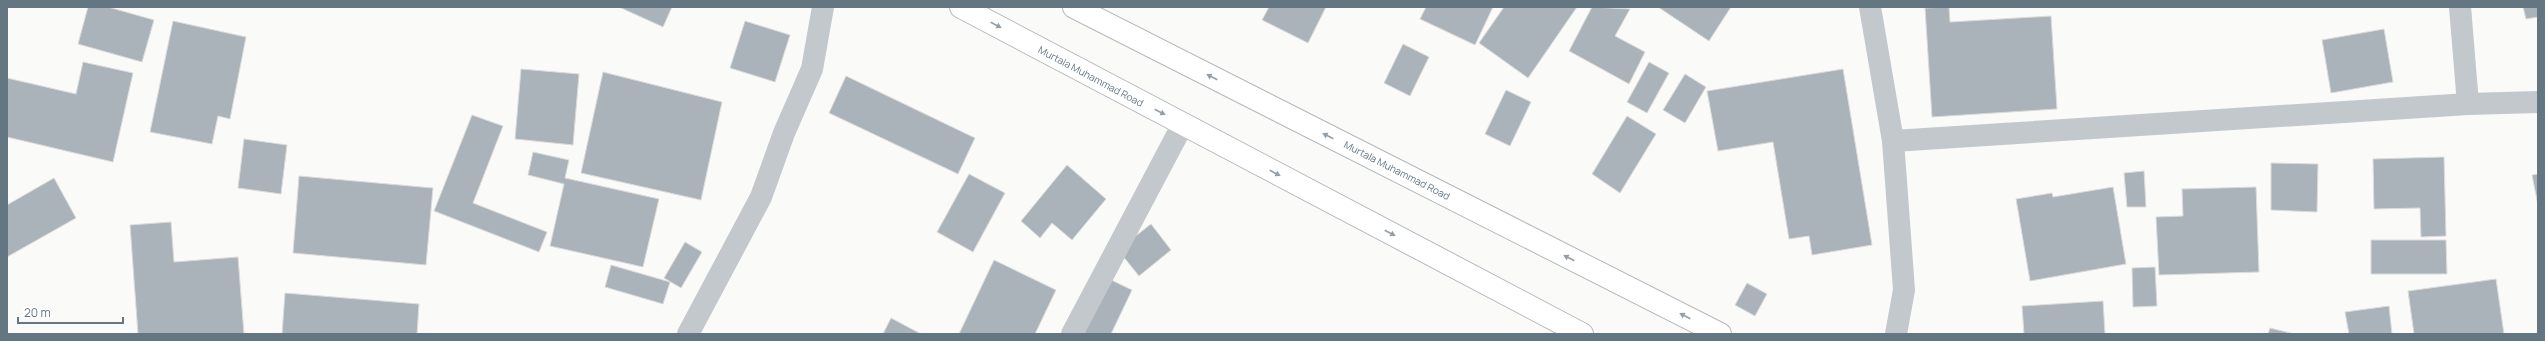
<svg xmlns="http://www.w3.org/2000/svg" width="2545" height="341" font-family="Manrope,sans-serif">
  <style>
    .building { fill: #aab3b9; stroke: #dcdcda }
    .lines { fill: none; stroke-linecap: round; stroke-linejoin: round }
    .highway-casing { stroke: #b4b9bd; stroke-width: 24 }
    .street { stroke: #c3c8cc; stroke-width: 22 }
    .highway { stroke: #fff; stroke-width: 22 }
    .oneway { fill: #939fa8 }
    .labels { text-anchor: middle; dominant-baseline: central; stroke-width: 4; stroke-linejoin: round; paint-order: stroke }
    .street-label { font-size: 10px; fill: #657683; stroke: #fff }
  </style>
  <rect width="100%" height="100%" fill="#fafaf8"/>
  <!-- building -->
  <path class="building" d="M 88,7 L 108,7 L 154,20 L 142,62 L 78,44 Z
    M 619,7 L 672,7 L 663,27 Z
    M 1269,7 L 1326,7 L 1308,43 L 1262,20 Z
    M 1426,7 L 1493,7 L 1475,45 L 1420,19 Z
    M 1504,7 L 1577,7 L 1528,78 L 1479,43 Z
    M 1592,7 L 1630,9 L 1615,36 L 1645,52 L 1629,84 L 1569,51 Z
    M 1658,7 L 1731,7 L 1709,41 Z
    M 1949,7 L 1950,22 L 2051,16 L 2057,109 L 1932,117 L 1925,8 Z
    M 2523,7 L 2538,7 L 2538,17 L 2526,19 Z
    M 173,21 L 246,37 L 230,119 L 218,116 L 212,144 L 150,132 Z
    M 745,21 L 790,35 L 775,82 L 730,68 Z
    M 2384,29 L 2393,82 L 2331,93 L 2322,40 Z
    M 1403,44 L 1429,57 L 1410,96 L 1384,83 Z
    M 83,62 L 133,73 L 113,162 L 7,137 L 7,78 L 76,94 Z
    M 1649,62 L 1669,73 L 1647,113 L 1627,102 Z
    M 521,69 L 579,74 L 573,145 L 515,139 Z
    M 1843,69 L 1872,245 L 1812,255 L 1809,236 L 1789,239 L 1773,142 L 1718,151 L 1707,91 Z
    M 603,72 L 722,102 L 701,200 L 581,173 Z
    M 1685,74 L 1706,87 L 1685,123 L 1663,110 Z
    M 846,76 L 975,138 L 958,174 L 829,113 Z
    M 1506,90 L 1531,102 L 1510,146 L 1485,134 Z
    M 472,115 L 503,126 L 473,203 L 547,232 L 539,252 L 434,211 Z
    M 1627,116 L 1656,134 L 1620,193 L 1592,174 Z
    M 244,139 L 287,145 L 281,194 L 238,188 Z
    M 533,152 L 569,160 L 565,178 L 659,199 L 643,267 L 550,246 L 564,184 L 528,175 Z
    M 2444,157 L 2446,236 L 2421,237 L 2420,208 L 2374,209 L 2373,159 Z
    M 2271,163 L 2318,164 L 2317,212 L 2271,210 Z
    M 1067,165 L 1106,199 L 1072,240 L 1052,223 L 1040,238 L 1021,221 Z
    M 2144,171 L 2146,207 L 2127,207 L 2124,173 Z
    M 969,174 L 1005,193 L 973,252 L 937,232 Z
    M 2538,174 L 2538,205 L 2532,175 Z
    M 299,176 L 433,188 L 426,265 L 293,253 Z
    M 54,178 L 76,218 L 7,257 L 7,205 Z
    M 2113,187 L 2126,264 L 2030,281 L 2016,199 L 2052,193 L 2053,197 Z
    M 2256,187 L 2259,272 L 2159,275 L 2156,217 L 2183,216 L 2182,189 Z
    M 171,222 L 174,262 L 238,257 L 244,334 L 138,334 L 130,225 Z
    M 1151,224 L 1171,250 L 1139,276 L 1118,250 Z
    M 2371,240 L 2446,240 L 2447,274 L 2371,274 Z
    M 685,242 L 702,252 L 681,288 L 664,278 Z
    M 994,260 L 1056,290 L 1035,334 L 959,334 Z
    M 611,265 L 670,282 L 663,304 L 605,287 Z
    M 2155,267 L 2157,306 L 2133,307 L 2132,268 Z
    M 1107,278 L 1132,290 L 1111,334 L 1081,334 Z
    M 2496,279 L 2504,334 L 2414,334 L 2408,291 Z
    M 1747,283 L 1767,294 L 1755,316 L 1735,305 Z
    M 285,293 L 419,304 L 417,334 L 282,334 Z
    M 2103,301 L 2105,334 L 2024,334 L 2022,306 Z
    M 2389,306 L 2392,334 L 2349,334 L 2345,312 Z
    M 891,318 L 921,334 L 883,334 Z
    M 2270,328 L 2294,334 L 2268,334 Z"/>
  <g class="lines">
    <!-- highway casing -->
    <g class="highway-casing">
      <path id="highway" d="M 961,7 L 1582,334
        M 1074,7 L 1720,334"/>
    </g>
    <!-- street -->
    <path class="street" d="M 1870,7 L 1893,141 L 1904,290 L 1896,334
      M 2460,7 L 2468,104
      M 1893,141 L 2468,104 L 2538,102
      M 688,334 L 761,197 L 784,133 L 812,69 L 823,7
      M 1072,334 L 1183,124"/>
    <!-- highway -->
    <use href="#highway" class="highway"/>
  </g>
  <!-- one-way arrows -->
  <defs><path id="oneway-solid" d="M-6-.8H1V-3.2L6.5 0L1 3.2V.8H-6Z"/></defs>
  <g class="oneway">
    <use href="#oneway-solid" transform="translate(996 25) rotate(28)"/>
    <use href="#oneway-solid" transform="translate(1212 77) rotate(-153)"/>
    <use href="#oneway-solid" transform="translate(1160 112) rotate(28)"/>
    <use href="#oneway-solid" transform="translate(1328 136) rotate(-153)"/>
    <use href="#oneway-solid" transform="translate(1275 173) rotate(28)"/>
    <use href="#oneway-solid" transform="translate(1390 233) rotate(28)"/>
    <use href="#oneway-solid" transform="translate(1569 258) rotate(-153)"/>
    <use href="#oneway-solid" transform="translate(1685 316) rotate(-153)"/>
  </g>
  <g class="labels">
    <!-- street labels -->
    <g class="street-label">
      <text transform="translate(1091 76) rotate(28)">Murtala Muhammad Road</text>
      <text transform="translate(1397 170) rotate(27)">Murtala Muhammad Road</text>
    </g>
  </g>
  <!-- border -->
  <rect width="2545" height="341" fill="none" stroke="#657683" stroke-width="16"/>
  <!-- scale -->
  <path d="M18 317v6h105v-6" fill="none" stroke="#657683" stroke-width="2"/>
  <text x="24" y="317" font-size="12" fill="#657683" stroke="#ffffff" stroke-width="3" paint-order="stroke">20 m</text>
</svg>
